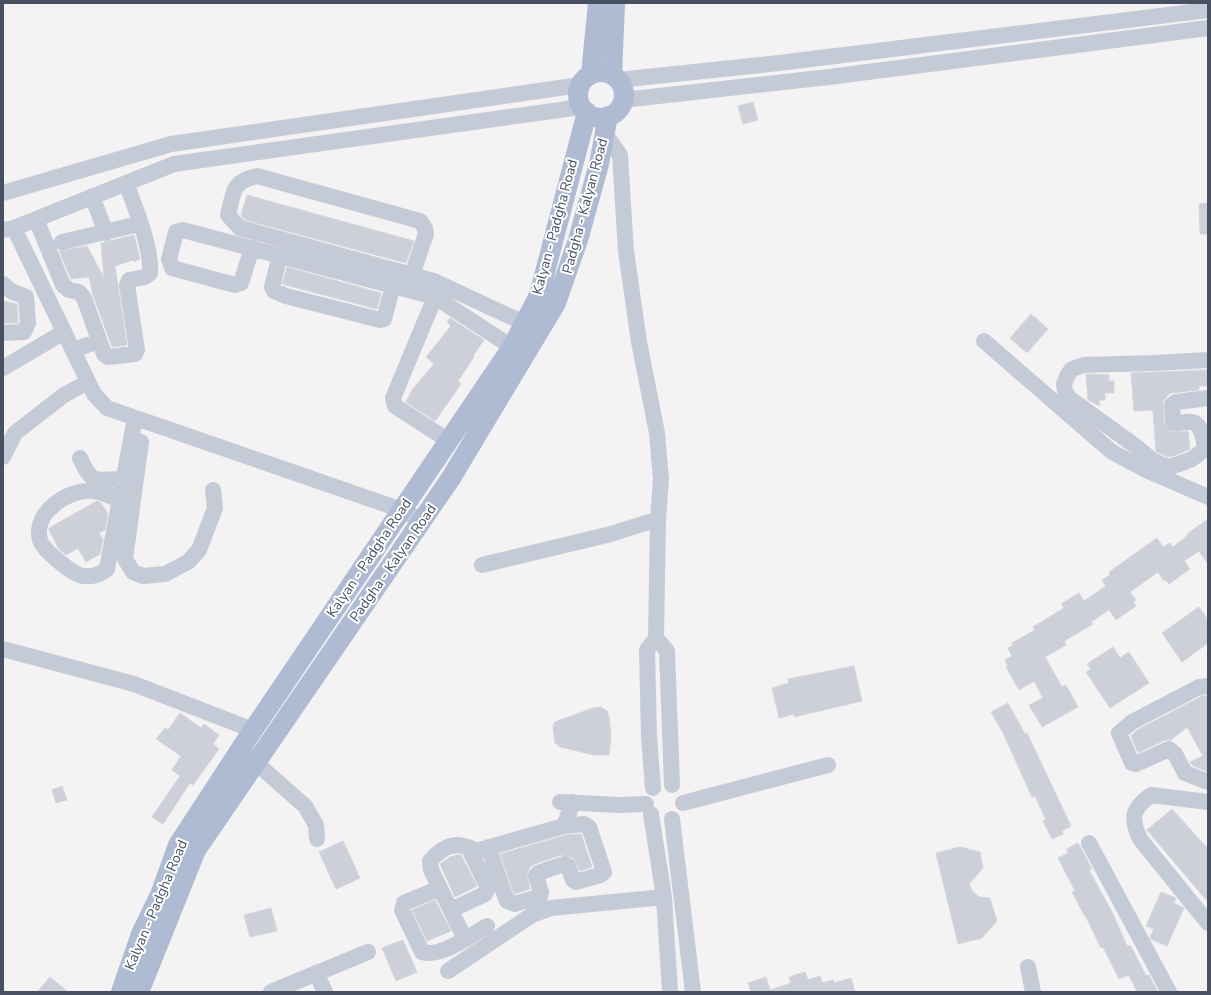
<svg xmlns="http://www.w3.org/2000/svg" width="1211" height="995" font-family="'Nunito Sans',sans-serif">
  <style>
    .building { fill: #cdd0d8; stroke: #d5d6de }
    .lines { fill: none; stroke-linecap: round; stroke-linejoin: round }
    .minor { stroke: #c4cbd7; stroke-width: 16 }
    .major { stroke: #afbbd3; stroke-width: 20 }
    .labels { text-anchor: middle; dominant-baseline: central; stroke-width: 4; stroke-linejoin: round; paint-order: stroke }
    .street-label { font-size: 14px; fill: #475162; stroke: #fff }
  </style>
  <rect width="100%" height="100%" fill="#f4f2f2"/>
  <!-- building -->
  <path class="building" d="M 753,102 L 758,120 L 743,124 L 738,106 Z
    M 247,195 L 414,241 L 406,263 L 245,220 L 241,215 Z
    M 1208,203 L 1208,234 L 1200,234 L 1199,204 Z
    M 134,235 L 140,259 L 134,262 L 133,260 L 115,266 L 127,345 L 112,347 L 93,295 L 89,277 L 71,279 L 59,251 L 87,246 L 104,278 L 101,243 Z
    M 287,267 L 381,293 L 377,309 L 282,284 Z
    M 3,301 L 17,304 L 18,323 L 3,323 Z
    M 1031,314 L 1048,329 L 1027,353 L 1010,338 Z
    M 450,318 L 484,340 L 473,356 L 474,357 L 458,381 L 461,384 L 435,421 L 406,402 L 412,390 L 434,364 L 426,357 L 451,326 L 447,322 Z
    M 1208,370 L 1208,386 L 1199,386 L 1199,390 L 1170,393 L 1163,401 L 1164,422 L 1166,427 L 1173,432 L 1188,431 L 1190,449 L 1176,455 L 1167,457 L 1156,451 L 1153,410 L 1134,411 L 1131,373 Z
    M 1086,374 L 1109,375 L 1109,381 L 1114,381 L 1114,393 L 1105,393 L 1105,400 L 1099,400 L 1100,406 L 1088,400 Z
    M 97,501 L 101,503 L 108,514 L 105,530 L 99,533 L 103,539 L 100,554 L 86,562 L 78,548 L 66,555 L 59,549 L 49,530 L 49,528 Z
    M 1208,519 L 1208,564 L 1199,551 L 1184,561 L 1190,569 L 1169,584 L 1166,580 L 1164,581 L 1158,572 L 1130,592 L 1136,600 L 1133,602 L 1136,606 L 1116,620 L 1109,610 L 1091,622 L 1093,624 L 1064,641 L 1066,645 L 1045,657 L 1062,687 L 1066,685 L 1078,707 L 1042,727 L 1029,705 L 1043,698 L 1034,681 L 1019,690 L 1006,667 L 1008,666 L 1005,660 L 1012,656 L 1008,648 L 1013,645 L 1012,643 L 1035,630 L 1033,627 L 1064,608 L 1061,604 L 1079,593 L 1084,601 L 1106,586 L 1102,580 L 1110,575 L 1109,572 L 1157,538 L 1163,547 L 1170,543 L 1173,547 L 1188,535 L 1187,534 Z
    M 1199,607 L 1208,620 L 1208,643 L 1182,662 L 1162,633 Z
    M 1113,647 L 1120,658 L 1129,652 L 1149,683 L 1110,708 L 1086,672 L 1091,669 L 1087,664 Z
    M 854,666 L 862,701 L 794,717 L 794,714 L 779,718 L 772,688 L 789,683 L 788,679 Z
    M 1202,696 L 1208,696 L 1208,772 L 1192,765 L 1190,762 L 1203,756 L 1187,727 L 1171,740 L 1165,740 L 1138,753 L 1131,736 L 1137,730 Z
    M 1008,703 L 1025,734 L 1027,733 L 1071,826 L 1062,831 L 1063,834 L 1052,839 L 1043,821 L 1046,820 L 1035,796 L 1032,797 L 1003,733 L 991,712 Z
    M 601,707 L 607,711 L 609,717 L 611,736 L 609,755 L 594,755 L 560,747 L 555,743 L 553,726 L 555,722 L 593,708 Z
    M 180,713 L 201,728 L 204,724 L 219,735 L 213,744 L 219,749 L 193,785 L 190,783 L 163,824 L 152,817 L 180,776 L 172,770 L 181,756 L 156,739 L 165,728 L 168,730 Z
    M 62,786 L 67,800 L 56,803 L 52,790 Z
    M 1172,809 L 1208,849 L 1208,902 L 1147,830 Z
    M 581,834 L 592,867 L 580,871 L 573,858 L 561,855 L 535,864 L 530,867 L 527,875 L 530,889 L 514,894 L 500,854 L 566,835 Z
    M 343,841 L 360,878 L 336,889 L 319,852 Z
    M 1078,843 L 1092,869 L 1089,870 L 1113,914 L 1127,946 L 1131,946 L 1146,976 L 1149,975 L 1158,992 L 1137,992 L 1129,975 L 1119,979 L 1103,947 L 1101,948 L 1085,915 L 1084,915 L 1072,892 L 1075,891 L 1058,858 L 1068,853 L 1067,849 Z
    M 960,847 L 980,852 L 983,868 L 969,884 L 973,892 L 979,897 L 990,898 L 997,921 L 982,938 L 958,944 L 936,853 Z
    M 457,855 L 461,855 L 477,886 L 455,897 L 440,864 L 450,857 Z
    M 1161,892 L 1176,898 L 1174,903 L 1184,908 L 1167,946 L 1151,939 L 1150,937 L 1154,929 L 1146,926 Z
    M 435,900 L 451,931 L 427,941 L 412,910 Z
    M 271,908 L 277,931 L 250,937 L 244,915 Z
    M 403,940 L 417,972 L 396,981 L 382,948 Z
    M 805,972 L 808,980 L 820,976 L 822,983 L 833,980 L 834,983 L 851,978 L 855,992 L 751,992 L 748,983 L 766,977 L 770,990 L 791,983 L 789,977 Z
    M 50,977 L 68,992 L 37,992 Z"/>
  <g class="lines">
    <!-- minor -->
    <path class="minor" d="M 618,80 L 779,63 L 1208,10
      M 623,100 L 829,77 L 1208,28
      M 605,134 L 620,155 L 626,251 L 639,342 L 657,433 L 661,479 L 658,519 L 656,638 L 667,651 L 672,785
      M 3,193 L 171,144 L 580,85
      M 92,196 L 106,233
      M 36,219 L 63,285 L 69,290 L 79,292 L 84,298 L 104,354 L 108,357 L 135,354 L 137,350 L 127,285 L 129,280 L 145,277 L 150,273 C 152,248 135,207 126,183
      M 14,228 L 94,394 L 107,408 L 402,510 L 422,521
      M 3,230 L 14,228 L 174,164 L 581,107
      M 62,242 L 139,224
      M 252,248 L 241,283 L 235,285 L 172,268 L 169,259 L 176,232 L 183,230 L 435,297 L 512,347 L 520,356
      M 280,255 L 272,287 L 274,291 L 286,296 L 380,320 L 384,319 L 393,286
      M 412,275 L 426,234 L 425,228 L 420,221 L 257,176 C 231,181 234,193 228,215 L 240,228 L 412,275 L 434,281 L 524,323
      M 3,284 L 11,291 L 26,297 L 28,323 L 24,332 L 3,333
      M 435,297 L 393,398 L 395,406 L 449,441
      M 984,341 L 1112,452 L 1148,471 L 1208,497
      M 73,350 L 99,341
      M 1208,360 L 1153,363 L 1084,365 L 1072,369 L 1067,376 L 1064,384 L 1065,391 L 1069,398 L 1134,445 L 1151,459 L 1162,465 L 1169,467 L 1179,464 L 1192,459 L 1205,449 C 1204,441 1201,422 1191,422 C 1185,421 1180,424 1174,423 L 1173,421 L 1172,405 L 1176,402 L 1208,398
      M 3,368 L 64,332
      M 141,442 L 125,559 L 133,572 L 143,576 L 165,574 L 188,562 L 199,550 L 215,508 L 213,490
      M 3,457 L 15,433 L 64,395 L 88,382
      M 80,458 C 93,488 97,478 124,479
      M 120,500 C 112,497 102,492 94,491 C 70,488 32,512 40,540 C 43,550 74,576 84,576 C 93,577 101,574 107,569 L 135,418
      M 482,565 L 611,534 L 658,519
      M 3,649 L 134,684 L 253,730
      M 1208,686 L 1199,687 L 1132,722 L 1119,733 L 1132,763 L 1136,764 L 1169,749 L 1175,754 L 1185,773 L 1208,782
      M 246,756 L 255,762 L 305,806 L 316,825 L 317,839
      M 653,788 L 649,737 L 647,650 L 656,638
      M 560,802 L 619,805 L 646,804
      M 1208,802 L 1151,795 C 1132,809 1130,817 1140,839 L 1208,923
      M 683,803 L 828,765
      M 651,814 L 664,897 L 670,992
      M 672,819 L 693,992
      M 1089,843 L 1169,992
      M 488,847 L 507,901 L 515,904 L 540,896 L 541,892 L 536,876 L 538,873 L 564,864 L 568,866 L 573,880 L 576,882 L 600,875 L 604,872 L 589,827 L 584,824 L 564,826
      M 440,888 L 404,903 L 402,910 L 422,952 C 442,958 470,935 487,926
      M 451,910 L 485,894 L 488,888 L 468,847
      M 465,939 L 431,870 L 430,861 C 444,845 457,840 476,851 L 564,826 L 573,802
      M 1028,967 L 1033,992
      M 448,971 L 532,915 L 551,908 L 664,897
      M 316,973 L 325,992
      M 271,992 L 368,952"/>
    <!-- major -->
    <path class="major" d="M578 95a23 23 0 1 1 46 0a23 23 0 1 1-46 0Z
      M 591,74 L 598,3
      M 612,75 L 615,3
      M 121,992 L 141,934 L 160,895 L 178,845 L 253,730 L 512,347 L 539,295 L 587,112
      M 139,992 L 196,850 L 451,478 L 556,303 L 578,240 L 599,164 L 608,116"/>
  </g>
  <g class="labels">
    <!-- street labels -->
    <g class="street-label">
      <text transform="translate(585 206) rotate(-75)">Padgha - Kalyan Road</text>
      <text transform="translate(555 227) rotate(-75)">Kalyan - Padgha Road</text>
      <text transform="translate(369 558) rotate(-56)">Kalyan - Padgha Road</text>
      <text transform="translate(393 563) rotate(-55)">Padgha - Kalyan Road</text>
      <text transform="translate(156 905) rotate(-67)">Kalyan - Padgha Road</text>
    </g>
  </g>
  <!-- border -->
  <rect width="1211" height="995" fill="none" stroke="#475162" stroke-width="8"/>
</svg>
